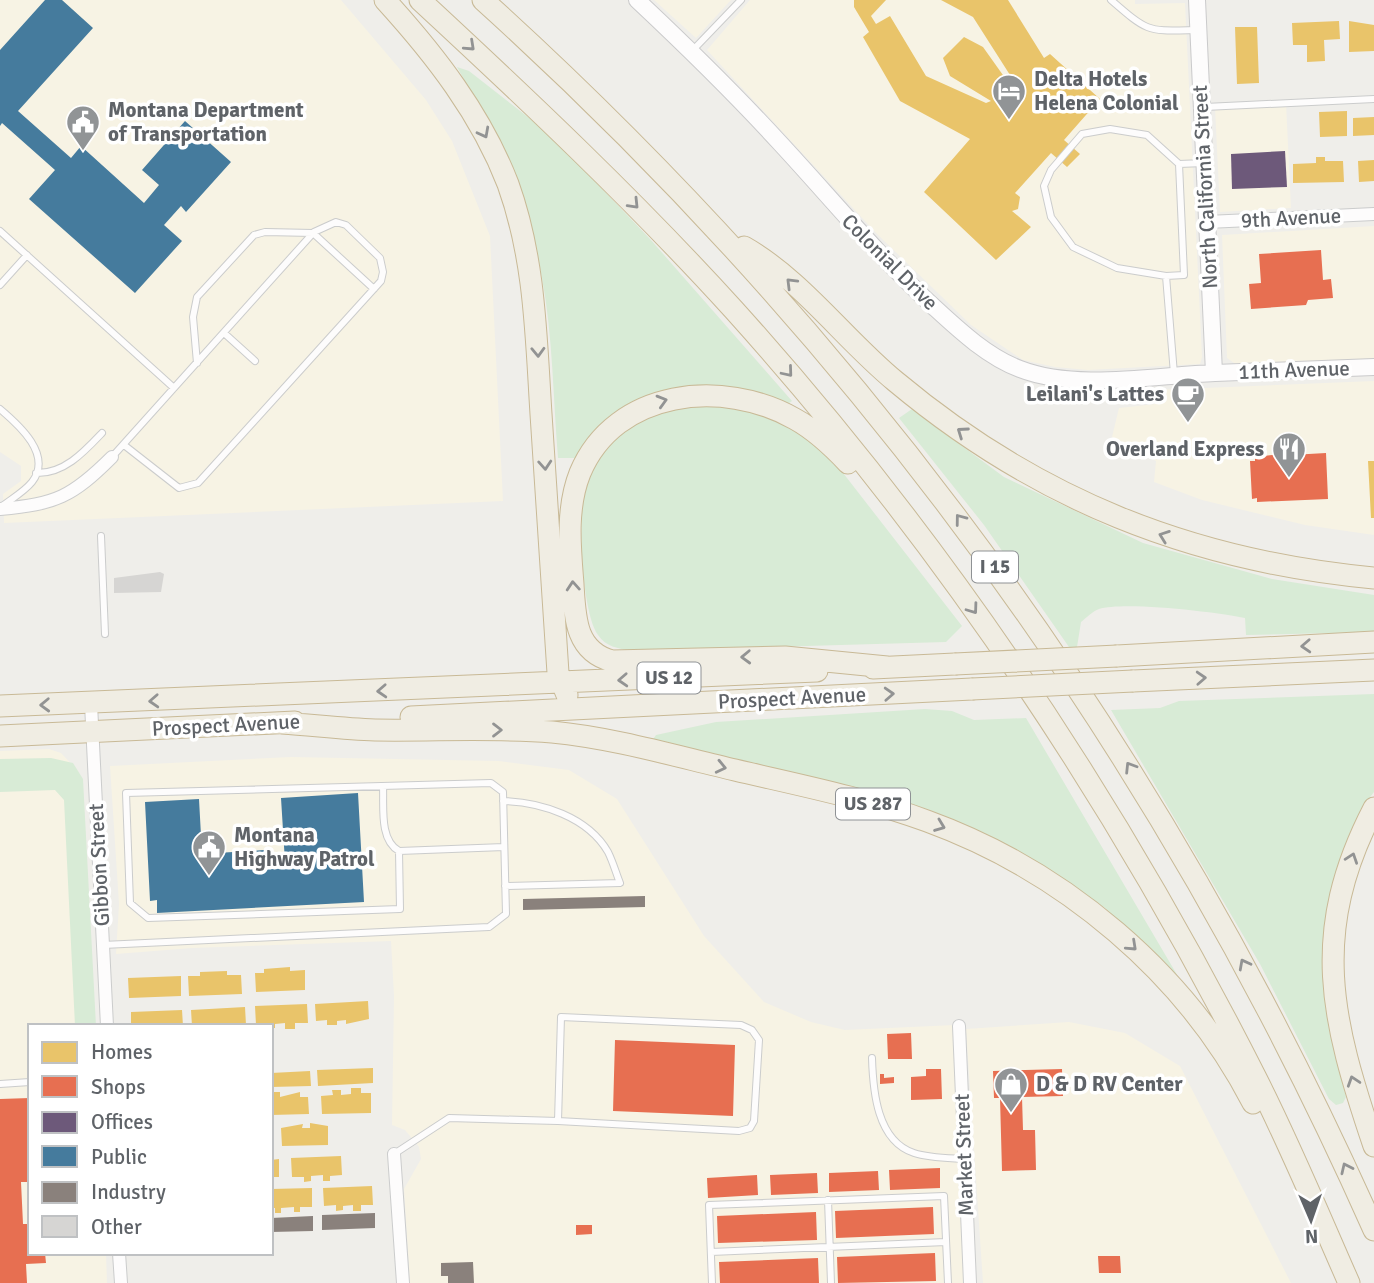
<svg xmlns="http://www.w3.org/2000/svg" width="1374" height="1283" font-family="Signika,sans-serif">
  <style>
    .commercial { fill: #f7f3e4 }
    .green { fill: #d8ebd6 }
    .homes { fill: #e9c46a }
    .shops { fill: #e76f51 }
    .offices { fill: #6d597a }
    .public { fill: #457b9d }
    .industry { fill: #8a817c }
    .building { fill: #d6d5d3 }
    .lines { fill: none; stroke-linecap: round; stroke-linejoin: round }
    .lane-casing { stroke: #cbcccc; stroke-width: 8 }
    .street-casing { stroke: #cbcccc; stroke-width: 14 }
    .secondary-casing { stroke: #cacacb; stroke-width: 18 }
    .highway-casing { stroke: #c8b996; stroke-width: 23 }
    .lane { stroke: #fdfcfc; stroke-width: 6 }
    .street { stroke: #fdfcfc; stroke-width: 12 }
    .secondary { stroke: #fdfcfc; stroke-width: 16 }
    .highway { stroke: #f0ede3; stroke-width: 21 }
    .highway-bridge-casing { stroke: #c8b996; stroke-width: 23; stroke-linecap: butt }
    .highway-bridge { stroke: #f0ede3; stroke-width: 21 }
    .oneway { stroke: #929393 }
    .labels { text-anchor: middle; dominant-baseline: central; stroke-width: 7; stroke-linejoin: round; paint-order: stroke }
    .shield { fill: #fff; stroke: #8f9295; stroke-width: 2 }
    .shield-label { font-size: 19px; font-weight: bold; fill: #5f6368 }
    .poi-label { font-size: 21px; font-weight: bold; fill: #5f6368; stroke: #fff; text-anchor: start }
    .street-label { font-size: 21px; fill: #5f6368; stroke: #fff }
  </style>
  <rect width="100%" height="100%" fill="#efeeea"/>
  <!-- commercial -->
  <path class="commercial" d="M 0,0 L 341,0 L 426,100 L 452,141 L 490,236 L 503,501 L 4,523 L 3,494 L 21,481 L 21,466 L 0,452 Z
    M 654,0 L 731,0 L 696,38 Z
    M 750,0 L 1135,0 L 1135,4 L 1185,3 L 1202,357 L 1200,364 L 1088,370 L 1055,367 L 1023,360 L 971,325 L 876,233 L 707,50 Z
    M 1286,103 L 1291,208 L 1220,212 L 1215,107 Z
    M 1374,226 L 1374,359 L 1237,365 L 1227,358 L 1222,235 Z
    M 1374,381 L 1374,535 L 1305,525 L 1202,500 L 1154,482 L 1156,461 L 1112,437 L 1119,408 L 1156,404 L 1154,390 Z
    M 49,749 L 61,753 L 78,771 L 94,1026 L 30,1026 L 30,1253 L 106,1253 L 107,1283 L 0,1283 L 0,751 Z
    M 291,757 L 499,761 L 569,770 L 617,799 L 704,936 L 764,1002 L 811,1022 L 845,1030 L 955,1025 L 965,1283 L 410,1283 L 404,1189 L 421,1159 L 419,1147 L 405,1130 L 392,1125 L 394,996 L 391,941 L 192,948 L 116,954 L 119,904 L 110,766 Z
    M 1069,1022 L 1125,1033 L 1180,1066 L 1291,1283 L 983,1283 L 966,1029 Z"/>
  <!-- green -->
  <path class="green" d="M 457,67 L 469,71 L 551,135 L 650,239 L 792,401 L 786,405 L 689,388 L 580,458 L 558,458 C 553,399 553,337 542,278 C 529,208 492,128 457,67 Z
    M 687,404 L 733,407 L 775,418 L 826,451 L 962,626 L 946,642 L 631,651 C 618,648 606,647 598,635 C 581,612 576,504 588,477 C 596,458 612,440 627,426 C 640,413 670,409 687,404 Z
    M 912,409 L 1004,477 L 1143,543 L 1272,579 L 1374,595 L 1374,632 L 1246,635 L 1245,618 C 1217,612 1124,601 1099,609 C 1093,611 1086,618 1081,622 L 1077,647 L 1069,647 L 984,525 L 899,418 Z
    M 1374,694 L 1374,792 L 1361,809 L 1348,840 L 1333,887 L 1322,945 L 1329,1030 L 1346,1097 L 1343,1103 L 1336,1105 L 1329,1099 L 1260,964 L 1111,710 L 1160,708 L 1179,701 Z
    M 925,709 L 952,711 L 974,720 L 1026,718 L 1186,990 L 1105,908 L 1037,865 L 930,810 L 852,787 L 651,742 L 656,735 L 716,722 Z
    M 51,758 L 73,763 L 83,779 L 96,1026 L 75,1026 L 64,800 L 55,790 L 0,792 L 0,759 Z"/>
  <!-- homes -->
  <path class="homes" d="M 854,0 L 886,0 L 871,16 L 876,24 L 890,16 L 926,76 L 986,103 L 991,101 L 950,76 L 943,58 L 964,37 L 983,47 L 1010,85 L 1017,86 L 973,17 L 941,0 L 1008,0 L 1044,58 L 1050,54 L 1100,99 L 1064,140 L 1080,154 L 1067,167 L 1051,153 L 1015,193 L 1020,197 L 1018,209 L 1012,211 L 1031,227 L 996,260 L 924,192 L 970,139 L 900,101 L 863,37 L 869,32 L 854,7 Z
    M 1339,21 L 1340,39 L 1324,40 L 1325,61 L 1307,62 L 1307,45 L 1293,45 L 1292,23 Z
    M 1349,21 L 1374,25 L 1374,51 L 1349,52 Z
    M 1235,27 L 1257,27 L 1259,83 L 1237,84 Z
    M 1347,111 L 1347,136 L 1320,137 L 1319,112 Z
    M 1374,117 L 1374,135 L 1353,136 L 1353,118 Z
    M 1316,157 L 1325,157 L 1325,161 L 1343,161 L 1344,182 L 1293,183 L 1293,164 L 1316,163 Z
    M 1374,160 L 1374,181 L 1359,182 L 1358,161 Z
    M 1368,461 L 1374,461 L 1374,518 L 1371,518 Z
    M 290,967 L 290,971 L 305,970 L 305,990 L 256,992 L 255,973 L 264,973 L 264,969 Z
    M 227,971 L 227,975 L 241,975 L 242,994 L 189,996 L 188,976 L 200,976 L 200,972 Z
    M 181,976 L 181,996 L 129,998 L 128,978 Z
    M 368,1001 L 369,1019 L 346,1024 L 346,1020 L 337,1021 L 337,1025 L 327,1025 L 327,1020 L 316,1021 L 315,1004 Z
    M 307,1004 L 308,1023 L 295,1023 L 295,1029 L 285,1029 L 285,1023 L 275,1024 L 275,1028 L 271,1028 L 265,1024 L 256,1025 L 255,1006 Z
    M 245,1007 L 246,1025 L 192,1026 L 191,1010 Z
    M 182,1010 L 183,1026 L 131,1026 L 131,1012 Z
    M 373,1068 L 373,1083 L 318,1086 L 317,1070 Z
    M 310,1071 L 311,1086 L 271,1087 L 271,1073 Z
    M 351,1088 L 361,1088 L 361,1093 L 371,1093 L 371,1113 L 322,1114 L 321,1096 L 333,1095 L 332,1090 L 341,1090 L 341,1095 L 351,1094 Z
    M 271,1092 L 280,1092 L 280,1097 L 300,1092 L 300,1097 L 308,1097 L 309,1114 L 271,1115 Z
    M 310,1123 L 328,1126 L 328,1145 L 282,1146 L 281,1128 L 303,1124 L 302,1128 L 310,1128 Z
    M 341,1156 L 342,1175 L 330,1176 L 330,1181 L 323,1181 L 323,1175 L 311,1176 L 311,1181 L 304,1182 L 304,1177 L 292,1177 L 291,1158 Z
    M 279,1159 L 279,1177 L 271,1177 L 271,1160 Z
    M 372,1186 L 373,1205 L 361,1205 L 361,1211 L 353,1211 L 353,1205 L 343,1206 L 343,1210 L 336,1211 L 336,1205 L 324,1206 L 323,1188 Z
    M 312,1188 L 312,1207 L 300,1207 L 300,1212 L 294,1212 L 294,1207 L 281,1208 L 281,1213 L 275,1213 L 275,1208 L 271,1208 L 271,1189 Z"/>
  <!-- shops -->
  <path class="shops" d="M 1321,250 L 1323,280 L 1331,279 L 1333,298 L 1308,300 L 1306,305 L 1251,309 L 1249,284 L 1261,283 L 1259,254 Z
    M 1291,453 L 1291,455 L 1326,453 L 1328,499 L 1257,502 L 1257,498 L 1252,499 L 1250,461 L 1255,461 L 1255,457 Z
    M 911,1033 L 912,1059 L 888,1059 L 887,1034 Z
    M 615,1040 L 735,1045 L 733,1116 L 613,1111 Z
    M 926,1069 L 941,1069 L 942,1099 L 911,1100 L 911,1077 L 926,1076 Z
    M 1062,1069 L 1063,1096 L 1022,1097 L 1023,1130 L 1035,1130 L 1036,1170 L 1002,1171 L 1000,1098 L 994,1098 L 993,1071 Z
    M 880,1074 L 884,1074 L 884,1078 L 894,1077 L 894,1083 L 880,1084 Z
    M 30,1098 L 30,1182 L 21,1182 L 23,1224 L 30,1224 L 30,1253 L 45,1253 L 46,1263 L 26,1264 L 27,1283 L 0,1283 L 0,1099 Z
    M 940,1168 L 940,1188 L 890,1190 L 889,1170 Z
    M 878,1171 L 879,1190 L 829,1192 L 829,1173 Z
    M 817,1173 L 818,1193 L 771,1195 L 770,1175 Z
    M 757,1175 L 758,1195 L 708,1198 L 707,1178 Z
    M 933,1207 L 934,1234 L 836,1238 L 835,1211 Z
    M 816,1212 L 817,1240 L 718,1243 L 717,1216 Z
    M 576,1225 L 592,1225 L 592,1234 L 576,1235 Z
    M 935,1253 L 936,1281 L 838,1283 L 837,1257 Z
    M 1098,1256 L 1120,1256 L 1121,1273 L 1099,1273 Z
    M 818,1258 L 819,1283 L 720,1283 L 719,1262 Z"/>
  <!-- offices -->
  <path class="offices" d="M 1285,151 L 1287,187 L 1232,189 L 1231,154 Z"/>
  <!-- public -->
  <path class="public" d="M 45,0 L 62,0 L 93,28 L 18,111 L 71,158 L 81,146 L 144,203 L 159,185 L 142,170 L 185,121 L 231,162 L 186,212 L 181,206 L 164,225 L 182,241 L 135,293 L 29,199 L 55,170 L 2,123 L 0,126 L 0,50 Z
    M 358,793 L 364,902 L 157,913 L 157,900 L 150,901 L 145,802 L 199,799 L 202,854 L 264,850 L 265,863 L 285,862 L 281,798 Z"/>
  <!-- industry -->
  <path class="industry" d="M 645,896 L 645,907 L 523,910 L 523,899 Z
    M 375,1213 L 375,1228 L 322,1230 L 322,1215 Z
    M 313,1216 L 313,1231 L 271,1232 L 271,1218 Z
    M 473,1262 L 474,1283 L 448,1283 L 448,1276 L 441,1276 L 441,1263 Z"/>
  <!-- building -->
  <path class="building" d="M 160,572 L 164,574 L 161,592 L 114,593 L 114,578 Z"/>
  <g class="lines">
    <!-- lane casing -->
    <g class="lane-casing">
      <path id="lane" d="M 1111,0 C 1149,33 1147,31 1196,30
        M 692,51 L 741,0
        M 1205,107 L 1374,99
        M 0,231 L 174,388
        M 1166,276 L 1184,275 L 1179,164
        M 0,285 L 27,255
        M 224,333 L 255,361
        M 197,363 L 193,317 L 197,297 L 254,235 L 265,232 L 313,233 L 374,289
        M 1174,374 L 1166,276 L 1117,268 L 1073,247 L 1051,217 L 1044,186 L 1051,170 L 1082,134 L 1110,129 L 1147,135 L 1179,164 L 1204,163
        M 0,409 C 19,425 53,455 32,482 C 24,492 11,499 1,507
        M 112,457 L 314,232 L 336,222 L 346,225 L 380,258 L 383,272 L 381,281 L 198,483 L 179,488 L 124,445
        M 36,473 C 64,474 84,452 102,433
        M 101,536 L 105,634
        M 383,786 C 384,806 379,840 399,851 L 504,847
        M 503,801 C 541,802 588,817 608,852 C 613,862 616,873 620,883 L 505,886
        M 103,945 L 489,927 L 506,914 L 503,792 L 491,783 L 126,793 L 130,903 L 148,918 L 400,909 L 399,851
        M 872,1058 C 873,1091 877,1141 914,1153 C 929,1158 948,1158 964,1159
        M 0,1084 L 30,1082
        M 394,1154 L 449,1118 L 558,1121 L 561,1017 L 741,1025 L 752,1030 L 759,1040 L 754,1121 L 750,1128 L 739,1131 L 558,1121
        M 828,1200 L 831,1283
        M 711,1252 L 946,1242
        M 712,1283 L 709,1205 L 944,1196 L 948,1283"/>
    </g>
    <!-- street casing -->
    <g class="street-casing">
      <path id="street" d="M 1207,222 L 1374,214
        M 0,509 C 56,504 72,497 112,457
        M 91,704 L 107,1026
        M 959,1026 L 970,1283
        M 394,1154 L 403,1283
        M 119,1253 L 121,1283"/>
    </g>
    <!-- secondary casing -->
    <g class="secondary-casing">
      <path id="secondary" d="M 637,0 C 686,46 734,93 779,142 C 831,198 878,256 935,308 C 960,331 988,357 1020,369 C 1077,391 1156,375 1215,373 C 1268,371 1321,369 1374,367
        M 1197,0 L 1214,373"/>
    </g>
    <!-- highway casing -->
    <g class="highway-casing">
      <path id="highway" d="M 385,0 C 435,55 481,114 508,184 C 535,259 536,335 541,414 C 547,500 552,587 558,673 L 567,695
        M 420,0 C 528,100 635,201 734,310 C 942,541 1116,801 1256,1078 C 1290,1145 1319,1215 1349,1283
        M 483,0 C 867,347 1164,757 1374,1230
        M 744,247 C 802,280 844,339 895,381 C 1036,499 1191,561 1374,578
        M 848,463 C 832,446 815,430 795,419 C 723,378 615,389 580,473 C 566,508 570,547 573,584 C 575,617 575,651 612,661 L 785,657 L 887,667
        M 1117,656 L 1374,642
        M 873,668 L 955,664
        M 1133,681 L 1374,670
        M 0,706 L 817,671
        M 411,717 L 972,689
        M 282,723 C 313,725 344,729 375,730 C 434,731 493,727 552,732 C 614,738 675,756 735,770 C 799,785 865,798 927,821 C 1064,871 1186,973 1253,1103
        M 0,736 L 295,722
        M 1374,808 C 1309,933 1331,1019 1374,1146"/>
    </g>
    <!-- lane -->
    <use href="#lane" class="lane"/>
    <!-- street -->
    <use href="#street" class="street"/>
    <!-- secondary -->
    <use href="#secondary" class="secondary"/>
    <!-- highway -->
    <use href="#highway" class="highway"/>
    <!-- highway-bridge casing -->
    <g class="highway-bridge-casing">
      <path id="highway-bridge" d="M 955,664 L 1117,656
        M 972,689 L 1133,681"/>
    </g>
    <!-- highway-bridge -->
    <use href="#highway-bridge" class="highway-bridge"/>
  </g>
  <!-- one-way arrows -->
  <defs><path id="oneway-chevron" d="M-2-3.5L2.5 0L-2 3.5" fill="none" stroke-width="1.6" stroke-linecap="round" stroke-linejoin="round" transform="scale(1.75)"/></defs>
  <g class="oneway">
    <use href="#oneway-chevron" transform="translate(470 46) rotate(43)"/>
    <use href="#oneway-chevron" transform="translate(484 133) rotate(62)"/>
    <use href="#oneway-chevron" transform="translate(634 204) rotate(46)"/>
    <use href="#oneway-chevron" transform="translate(791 283) rotate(-135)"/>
    <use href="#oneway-chevron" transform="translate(538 352) rotate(88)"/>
    <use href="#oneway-chevron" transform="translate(788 372) rotate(50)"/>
    <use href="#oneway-chevron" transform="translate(662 401) rotate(-16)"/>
    <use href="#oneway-chevron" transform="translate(962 432) rotate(-145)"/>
    <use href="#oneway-chevron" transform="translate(545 465) rotate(86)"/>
    <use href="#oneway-chevron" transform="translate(960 519) rotate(-127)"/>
    <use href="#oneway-chevron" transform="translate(1164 536) rotate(-160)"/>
    <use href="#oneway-chevron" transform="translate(573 586) rotate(-94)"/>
    <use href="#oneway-chevron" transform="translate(973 609) rotate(54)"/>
    <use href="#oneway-chevron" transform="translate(1306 646) rotate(177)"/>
    <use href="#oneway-chevron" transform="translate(746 657) rotate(178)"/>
    <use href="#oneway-chevron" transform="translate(1201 678) rotate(-3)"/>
    <use href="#oneway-chevron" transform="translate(623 680) rotate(177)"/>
    <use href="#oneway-chevron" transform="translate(382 691) rotate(177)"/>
    <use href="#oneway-chevron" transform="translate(889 694) rotate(-3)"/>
    <use href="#oneway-chevron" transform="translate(154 701) rotate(177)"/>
    <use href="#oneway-chevron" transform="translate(45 705) rotate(178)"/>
    <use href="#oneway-chevron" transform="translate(497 730)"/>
    <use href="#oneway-chevron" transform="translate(721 767) rotate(13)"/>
    <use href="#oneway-chevron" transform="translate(1130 767) rotate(-122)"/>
    <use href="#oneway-chevron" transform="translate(940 826) rotate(21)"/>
    <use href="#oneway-chevron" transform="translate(1352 858) rotate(-71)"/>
    <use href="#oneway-chevron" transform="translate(1132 946) rotate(43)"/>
    <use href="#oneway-chevron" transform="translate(1244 964) rotate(-118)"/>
    <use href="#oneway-chevron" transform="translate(1353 1081) rotate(-108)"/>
    <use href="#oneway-chevron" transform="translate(1346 1168) rotate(-115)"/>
  </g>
  <!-- icons -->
  <defs>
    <g id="hotel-pin" transform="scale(1.75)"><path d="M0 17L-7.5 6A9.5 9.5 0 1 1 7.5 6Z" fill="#919496" stroke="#fff"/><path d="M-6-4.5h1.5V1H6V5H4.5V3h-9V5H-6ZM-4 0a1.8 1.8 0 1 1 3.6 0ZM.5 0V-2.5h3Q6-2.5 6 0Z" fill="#fff"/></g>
    <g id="civic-pin" transform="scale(1.75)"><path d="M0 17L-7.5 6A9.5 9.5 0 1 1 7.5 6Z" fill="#919496" stroke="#fff"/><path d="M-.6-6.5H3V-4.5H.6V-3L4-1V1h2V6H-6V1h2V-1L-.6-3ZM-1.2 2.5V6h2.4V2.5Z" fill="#fff"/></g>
    <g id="cafe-pin" transform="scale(1.75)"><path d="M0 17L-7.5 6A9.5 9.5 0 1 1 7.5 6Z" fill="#919496" stroke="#fff"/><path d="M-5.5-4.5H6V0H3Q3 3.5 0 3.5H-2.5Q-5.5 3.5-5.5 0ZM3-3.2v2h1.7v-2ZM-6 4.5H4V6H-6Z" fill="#fff"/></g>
    <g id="restaurant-pin" transform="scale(1.75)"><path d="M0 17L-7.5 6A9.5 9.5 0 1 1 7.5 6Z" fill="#919496" stroke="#fff"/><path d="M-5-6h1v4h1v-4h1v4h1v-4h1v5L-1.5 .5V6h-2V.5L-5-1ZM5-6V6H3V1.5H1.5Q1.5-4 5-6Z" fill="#fff"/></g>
    <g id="shop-pin" transform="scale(1.75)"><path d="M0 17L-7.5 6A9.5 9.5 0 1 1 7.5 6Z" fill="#919496" stroke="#fff"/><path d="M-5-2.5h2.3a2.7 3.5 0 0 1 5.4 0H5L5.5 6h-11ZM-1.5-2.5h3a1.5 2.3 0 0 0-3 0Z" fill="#fff"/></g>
  </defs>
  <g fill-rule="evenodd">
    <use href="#hotel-pin" x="1009" y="91"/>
    <use href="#civic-pin" x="83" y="122"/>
    <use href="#cafe-pin" x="1188" y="394"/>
    <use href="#restaurant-pin" x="1289" y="449"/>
    <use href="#civic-pin" x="209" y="847"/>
    <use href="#shop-pin" x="1011" y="1084"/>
  </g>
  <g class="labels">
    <!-- shield labels -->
    <g class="shield">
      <rect x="972" y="551.5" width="46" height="31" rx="5"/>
      <rect x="637.5" y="662.5" width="63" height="31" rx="5"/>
      <rect x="836" y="788.5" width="74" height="31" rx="5"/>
    </g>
    <g class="shield-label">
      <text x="995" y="567">I 15</text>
      <text x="669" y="678">US 12</text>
      <text x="873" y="804">US 287</text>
    </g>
    <!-- poi labels -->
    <g class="poi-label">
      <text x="1034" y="79">Delta Hotels<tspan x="1034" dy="24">Helena Colonial</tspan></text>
      <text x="108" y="110">Montana Department<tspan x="108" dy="24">of Transportation</tspan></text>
      <text x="1164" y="394" text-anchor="end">Leilani's Lattes</text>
      <text x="1264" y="449" text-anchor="end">Overland Express</text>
      <text x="234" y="835">Montana<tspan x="234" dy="24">Highway Patrol</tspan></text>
      <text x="1036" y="1084">D &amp; D RV Center</text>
    </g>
    <!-- street labels -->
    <g class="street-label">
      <text transform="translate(1205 187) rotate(-93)">North California Street</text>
      <text transform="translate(1291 218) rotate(-3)">9th Avenue</text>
      <text transform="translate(890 262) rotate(45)">Colonial Drive</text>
      <text transform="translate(1294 370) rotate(-2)">11th Avenue</text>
      <text transform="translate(792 698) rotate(-3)">Prospect Avenue</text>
      <text transform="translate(226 725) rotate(-3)">Prospect Avenue</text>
      <text transform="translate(99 865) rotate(-93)">Gibbon Street</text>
      <text transform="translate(964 1155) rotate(-92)">Market Street</text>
    </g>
  </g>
  <!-- legend -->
  <rect x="28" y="1024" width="245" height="231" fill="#ffffff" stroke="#bfc1c3" stroke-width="2"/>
  <rect x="42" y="1042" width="35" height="21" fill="#e9c46a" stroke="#bfc1c3" stroke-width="2"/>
  <text x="91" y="1059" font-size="21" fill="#5f6368">Homes</text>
  <rect x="42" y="1076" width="35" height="21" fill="#e76f51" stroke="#bfc1c3" stroke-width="2"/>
  <text x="91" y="1094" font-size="21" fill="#5f6368">Shops</text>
  <rect x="42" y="1112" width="35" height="21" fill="#6d597a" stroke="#bfc1c3" stroke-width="2"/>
  <text x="91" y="1129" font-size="21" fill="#5f6368">Offices</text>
  <rect x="42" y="1146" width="35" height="21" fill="#457b9d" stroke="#bfc1c3" stroke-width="2"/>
  <text x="91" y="1164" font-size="21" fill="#5f6368">Public</text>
  <rect x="42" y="1182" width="35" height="21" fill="#8a817c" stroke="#bfc1c3" stroke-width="2"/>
  <text x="91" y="1199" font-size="21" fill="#5f6368">Industry</text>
  <rect x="42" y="1216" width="35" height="21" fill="#d6d5d3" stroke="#bfc1c3" stroke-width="2"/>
  <text x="91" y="1234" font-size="21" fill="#5f6368">Other</text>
  <!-- north arrow -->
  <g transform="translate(1311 1220) rotate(178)" stroke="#ffffff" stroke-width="5" paint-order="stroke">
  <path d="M0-5L12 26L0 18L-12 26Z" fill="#5f6368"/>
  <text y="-10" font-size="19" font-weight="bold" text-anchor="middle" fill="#5f6368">N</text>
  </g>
</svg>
